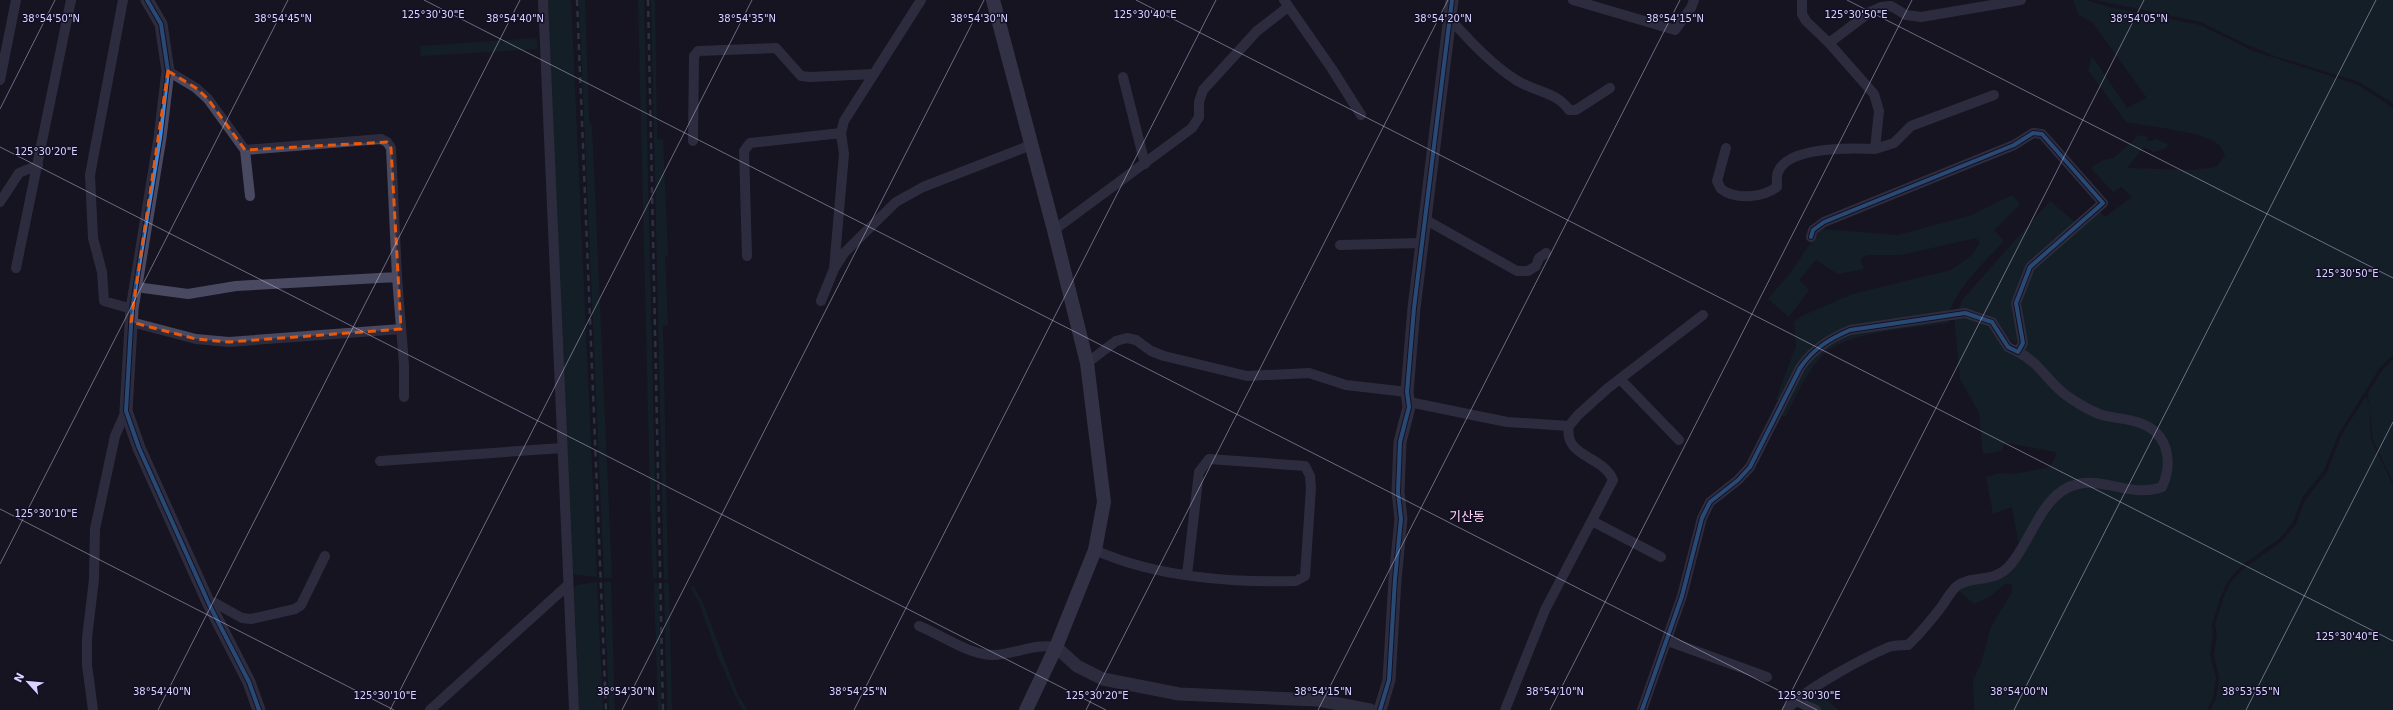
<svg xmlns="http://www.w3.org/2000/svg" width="2393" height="710" font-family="'DejaVu Sans','Noto Sans KR',sans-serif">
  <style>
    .green { fill: #132c2d }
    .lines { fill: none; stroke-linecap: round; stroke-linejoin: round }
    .minor { stroke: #4a4962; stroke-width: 10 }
    .tertiary { stroke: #4a4962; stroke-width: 13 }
    .secondary { stroke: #575674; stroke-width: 14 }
    .rail { stroke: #43596b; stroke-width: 2.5; stroke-dasharray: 6 5; stroke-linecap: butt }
    .cycleway-casing { stroke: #130f26; stroke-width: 6 }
    .cycleway { stroke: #408adc; stroke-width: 4 }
    .marked { fill: none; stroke: #e8590c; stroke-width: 3; stroke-dasharray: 8 5; stroke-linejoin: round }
    .ticks { fill: none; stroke: #d9d4ff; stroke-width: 1; stroke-opacity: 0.45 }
    .labels { text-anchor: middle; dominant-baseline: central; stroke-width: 3; stroke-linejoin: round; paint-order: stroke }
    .quarter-label { font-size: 13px; fill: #ffd6f0; stroke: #130f26 }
    .ticks-label { font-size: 10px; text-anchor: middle; fill: #d9d4ff; stroke: #130f26; stroke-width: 3; stroke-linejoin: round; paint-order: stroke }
  </style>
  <rect width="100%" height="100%" fill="#161421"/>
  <!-- green -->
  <path class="green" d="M 548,0 L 571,0 L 597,577 L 571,574 Z
    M 579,0 L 585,0 L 589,121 L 592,126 L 612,578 L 604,578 Z
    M 638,0 L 644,0 L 657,578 L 653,578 L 651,532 Z
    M 651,0 L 655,0 L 657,139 L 663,140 L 668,256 L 665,256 L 668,324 L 663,326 L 668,580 L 664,579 Z
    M 2073,0 L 2086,0 L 2109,7 L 2200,25 L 2253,51 L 2358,85 L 2393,108 L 2393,355 L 2380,367 L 2338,435 L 2324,470 L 2302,498 L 2293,522 L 2280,538 L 2240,567 L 2228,581 L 2220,598 L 2212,625 L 2213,634 L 2210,655 L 2216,678 L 2213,698 L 2207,710 L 1974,710 L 1973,680 L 1981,664 L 1990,629 L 2012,592 L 2012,584 L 2005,584 L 1992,595 L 1974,604 L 1959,591 C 1972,581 1994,585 2007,573 C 2030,551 2044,499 2072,488 C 2096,479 2132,500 2153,495 C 2162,493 2167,484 2170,475 C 2185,423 2132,423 2099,412 C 2079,405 2065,391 2049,379 L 2048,384 C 2063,397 2080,410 2099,417 C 2109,420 2119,420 2129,423 C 2161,433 2171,453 2160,484 C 2149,491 2137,490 2125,487 C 2109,484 2086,479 2070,484 C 2048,491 2031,531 2020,551 L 2012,507 L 1993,514 L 1986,477 L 2000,473 L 2015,474 L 2050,467 L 2056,456 L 2055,452 L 2004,442 L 2002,451 L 1983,454 L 1979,413 L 1960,379 L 1954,317 C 2004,315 1985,339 2016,355 L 2023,350 C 2027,335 2022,325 2022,310 C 2021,294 2028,279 2036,265 L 2099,211 L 2105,217 L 2132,197 L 2122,187 L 2113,192 L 2091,168 L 2103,160 L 2114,158 L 2139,135 L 2148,137 L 2147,142 L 2156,139 L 2168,144 L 2166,148 L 2154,152 L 2144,147 L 2127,168 L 2194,170 L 2216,167 L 2225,156 C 2224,152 2222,148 2219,145 C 2208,132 2145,126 2126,122 L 2088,70 L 2092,56 L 2127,108 L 2147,98 L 2093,23 L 2079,15 Z
    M 2096,0 L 2393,0 L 2393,103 L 2359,82 L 2272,55 L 2237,40 L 2201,22 Z
    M 537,38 L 538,49 L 421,56 L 420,46 Z
    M 2012,195 L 2020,204 L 1994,230 L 2004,241 C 1982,264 1960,285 1948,314 L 1832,334 L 1780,402 L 1776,399 L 1796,346 L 1794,322 L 1804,315 L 1853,294 L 1951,270 L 1972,255 L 1980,242 L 1976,238 L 1901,255 L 1867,255 L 1860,259 L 1864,269 L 1838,274 L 1816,260 L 1799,280 L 1809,290 L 1789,317 L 1768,299 L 1791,272 L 1820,229 L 1898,235 L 1972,215 Z
    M 2050,201 L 2075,222 L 2021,279 L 2020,341 L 2016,343 C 2009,340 2007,335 2003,329 C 1992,312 1977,310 1959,309 L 1963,299 Z
    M 1948,319 L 1949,323 C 1916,328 1843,331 1821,357 C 1805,374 1796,397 1785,417 L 1779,415 L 1804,367 L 1814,354 L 1854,333 Z
    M 2393,360 L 2393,482 L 2373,440 L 2368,393 L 2383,369 Z
    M 2366,396 L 2369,405 L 2371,440 L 2393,485 L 2393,710 L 2210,710 L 2216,699 L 2219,678 L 2214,655 L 2217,634 L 2215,625 L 2223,599 L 2230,583 L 2242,570 L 2282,541 L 2296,524 L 2305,500 L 2327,472 L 2341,436 Z
    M 597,582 L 603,710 L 579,710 L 574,588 L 576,585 Z
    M 604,582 L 611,582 L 615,710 L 609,710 Z
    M 654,583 L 659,583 L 661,710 L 658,710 Z
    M 664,583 L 669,583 L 672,710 L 667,710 Z
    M 690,586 L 694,587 L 702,601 L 738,695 L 748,710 L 743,710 L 739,704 L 718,657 L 700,605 Z
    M 1818,691 L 1838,710 L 1821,710 L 1807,699 Z"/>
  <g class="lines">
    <!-- minor -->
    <path class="minor" d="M 123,0 L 90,175 L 93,238 L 102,272 L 104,301 L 132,309
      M 543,0 L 574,710
      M 1284,0 L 1332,69 L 1361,115
      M 1573,0 L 1675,30 L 1691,8 L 1694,0
      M 1450,19 C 1470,41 1491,64 1516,80 C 1533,91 1557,92 1569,110 L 1576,110 L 1610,88
      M 1829,43 L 1870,12 L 1881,7 L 1891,6 L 1906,15 L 1921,17 L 2021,0
      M 168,71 L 196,88 L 208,99 L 245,150 L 250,196
      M 1123,77 L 1145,164
      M 0,80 L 16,0
      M 693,141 L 694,56 L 698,51 L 776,48 L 801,76 L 810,77 L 874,74
      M 1726,148 L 1717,181 L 1721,189 C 1736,200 1762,198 1777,187 C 1777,183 1776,176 1778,172 C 1788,146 1853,148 1875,149 L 1879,111 L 1874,94 L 1829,43 L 1806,21 L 1802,14 L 1802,0
      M 1875,149 L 1894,143 L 1911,126 L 1994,95
      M 245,150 L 381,139 L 387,142 L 391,148 L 397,277 L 404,365 L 404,397
      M 0,202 L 19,173 L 38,165
      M 1426,220 L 1517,271 L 1528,271 L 1536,266 L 1539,258 L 1546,253
      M 1054,230 L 1192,128 L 1199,117 L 1199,102 L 1203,90 L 1257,31 L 1288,7
      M 1340,245 L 1422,243
      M 747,256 L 744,151 L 750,143 L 841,133
      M 16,268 L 71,0
      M 834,269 L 844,154 L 841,133 L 844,121 L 921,0
      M 136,287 L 188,294 L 236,286 L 397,277
      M 821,301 L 834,269 L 844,253 L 896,202 L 923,187 L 1031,145
      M 131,322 L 196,339 L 229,342 L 401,329
      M 1087,363 L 1116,341 L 1127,338 L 1136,340 L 1151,351 L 1164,356 L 1247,376 L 1309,373 L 1346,385 L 1407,392
      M 1621,380 L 1679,440
      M 1409,402 L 1507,422 L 1569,426 L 1578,415 L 1608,388 L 1703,315
      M 380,461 L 562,448
      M 1592,521 L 1661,557
      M 1095,550 C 1154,577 1233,583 1296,581 L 1305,576 L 1311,488 L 1310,476 L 1305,466 L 1209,459 L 1199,472 L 1187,575
      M 209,604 L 215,603 L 242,618 L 251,619 L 295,609 L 301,605 L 325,556
      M 919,626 C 942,635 967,654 992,655 C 1014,655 1034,643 1056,647
      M 1668,641 L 1767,677
      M 1794,700 L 1816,710
      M 93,710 L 87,665 L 87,638 L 94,579 L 95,529 L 115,436 L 126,411
      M 430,710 L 568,585
      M 1505,710 L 1545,610 L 1613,480 C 1604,456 1563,457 1569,426
      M 1642,710 L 1682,596 L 1702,518 L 1710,502 L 1738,480 L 1750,467 L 1800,368 C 1813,349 1829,339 1850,330 L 1965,313 L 1992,322 L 2008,347 L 2018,352 L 2023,343 L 2016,303 L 2030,267 L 2103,203 L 2042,134 L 2033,133 L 2014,145 L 1824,222 L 1813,230 L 1811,237
      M 1787,710 C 1801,691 1865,657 1889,647 C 1895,645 1902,645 1908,645 C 1921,633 1932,619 1942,606 C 1946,600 1951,591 1957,586 C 1972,574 1994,585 2011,564 C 2032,539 2043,491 2078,484 C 2106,478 2134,498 2162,487 C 2172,465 2170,439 2147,426 C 2133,418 2114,419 2099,414 C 2089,410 2079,404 2070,398 C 2049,385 2042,364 2018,352"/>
    <!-- tertiary -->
    <path class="tertiary" d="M 147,0 L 161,24 L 168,71 L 160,138 L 132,309 L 126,411 L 139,448 L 209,604 L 249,682 L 259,710
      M 1056,647 L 1077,666 L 1103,679 L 1179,694 L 1318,700 L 1370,710
      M 1380,710 L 1389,680 L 1395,579 L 1401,519 L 1398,492 L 1400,442 L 1409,407 L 1407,392 L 1414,308 L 1452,0"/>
    <!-- secondary -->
    <path class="secondary" d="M 993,0 L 1054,230 L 1087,363 L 1104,502 L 1095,550 L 1056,647 L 1026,710"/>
    <!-- rail -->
    <path class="rail" d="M 577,0 L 606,710
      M 648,0 L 663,710"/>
    <!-- cycleway casing -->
    <g class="cycleway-casing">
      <path id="cycleway" d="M 147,0 L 161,24 L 168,71 L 160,138 L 132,309 L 126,411 L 139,448 L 209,604 L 249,682 L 259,710
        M 1380,710 L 1389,680 L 1395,579 L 1401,519 L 1398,492 L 1400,442 L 1409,407 L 1407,392 L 1414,308 L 1452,0
        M 1642,710 L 1682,596 L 1702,518 L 1710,502 L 1738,480 L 1750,467 L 1800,368 C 1813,349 1829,339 1850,330 L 1965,313 L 1992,322 L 2008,347 L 2018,352 L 2023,343 L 2016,303 L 2030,267 L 2103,203 L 2042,134 L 2033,133 L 2014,145 L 1824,222 L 1813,230 L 1811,237"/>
    </g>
    <!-- cycleway -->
    <use href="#cycleway" class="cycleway"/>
  </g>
  <!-- marked area -->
  <path d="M0 0H2393V710H0ZM 168,71 L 196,88 L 208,99 L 245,150 L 387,142 L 391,148 L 401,329 L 229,342 L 196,339 L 131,322 Z" fill="#161421" fill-opacity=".55" fill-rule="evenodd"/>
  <path class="marked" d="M 168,71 L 196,88 L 208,99 L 245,150 L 387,142 L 391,148 L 401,329 L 229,342 L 196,339 L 131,322 Z"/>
  <!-- ticks -->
  <path class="ticks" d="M 424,0 L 1817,710M 1136,0 L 2393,641M 1847,0 L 2393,278M 0,109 L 55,0M 0,147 L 1106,710M 0,509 L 394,710M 0,564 L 288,0M 158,710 L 520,0M 390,710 L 752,0M 622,710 L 984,0M 854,710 L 1216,0M 1086,710 L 1448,0M 1318,710 L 1680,0M 1550,710 L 1912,0M 1782,710 L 2144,0M 2014,710 L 2376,0M 2246,710 L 2393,422"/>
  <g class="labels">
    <!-- quarter labels -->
    <g class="quarter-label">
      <text x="1467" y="516">기산동</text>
    </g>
  </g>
  <g class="ticks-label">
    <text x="1145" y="18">125°30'40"E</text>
    <text x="1856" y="18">125°30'50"E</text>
    <text x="433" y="18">125°30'30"E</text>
    <text x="51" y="22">38°54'50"N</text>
    <text x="283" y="22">38°54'45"N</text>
    <text x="515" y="22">38°54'40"N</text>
    <text x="747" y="22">38°54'35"N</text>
    <text x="979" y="22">38°54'30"N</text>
    <text x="1443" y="22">38°54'20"N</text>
    <text x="1675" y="22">38°54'15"N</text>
    <text x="2139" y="22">38°54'05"N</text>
    <text x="46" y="155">125°30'20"E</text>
    <text x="2347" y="277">125°30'50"E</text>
    <text x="46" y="517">125°30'10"E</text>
    <text x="2347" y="640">125°30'40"E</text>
    <text x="162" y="695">38°54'40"N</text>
    <text x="626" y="695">38°54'30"N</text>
    <text x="858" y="695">38°54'25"N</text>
    <text x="1323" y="695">38°54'15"N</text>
    <text x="1555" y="695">38°54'10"N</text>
    <text x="2019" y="695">38°54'00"N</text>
    <text x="2251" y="695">38°53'55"N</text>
    <text x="385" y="699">125°30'10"E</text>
    <text x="1097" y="699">125°30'20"E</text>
    <text x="1809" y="699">125°30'30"E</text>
  </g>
  <!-- north arrow -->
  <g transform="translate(28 682) rotate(297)" stroke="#130f26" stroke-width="3" paint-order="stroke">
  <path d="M0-3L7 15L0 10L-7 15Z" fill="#d9d4ff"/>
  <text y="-6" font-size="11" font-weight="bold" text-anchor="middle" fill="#d9d4ff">N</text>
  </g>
</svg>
